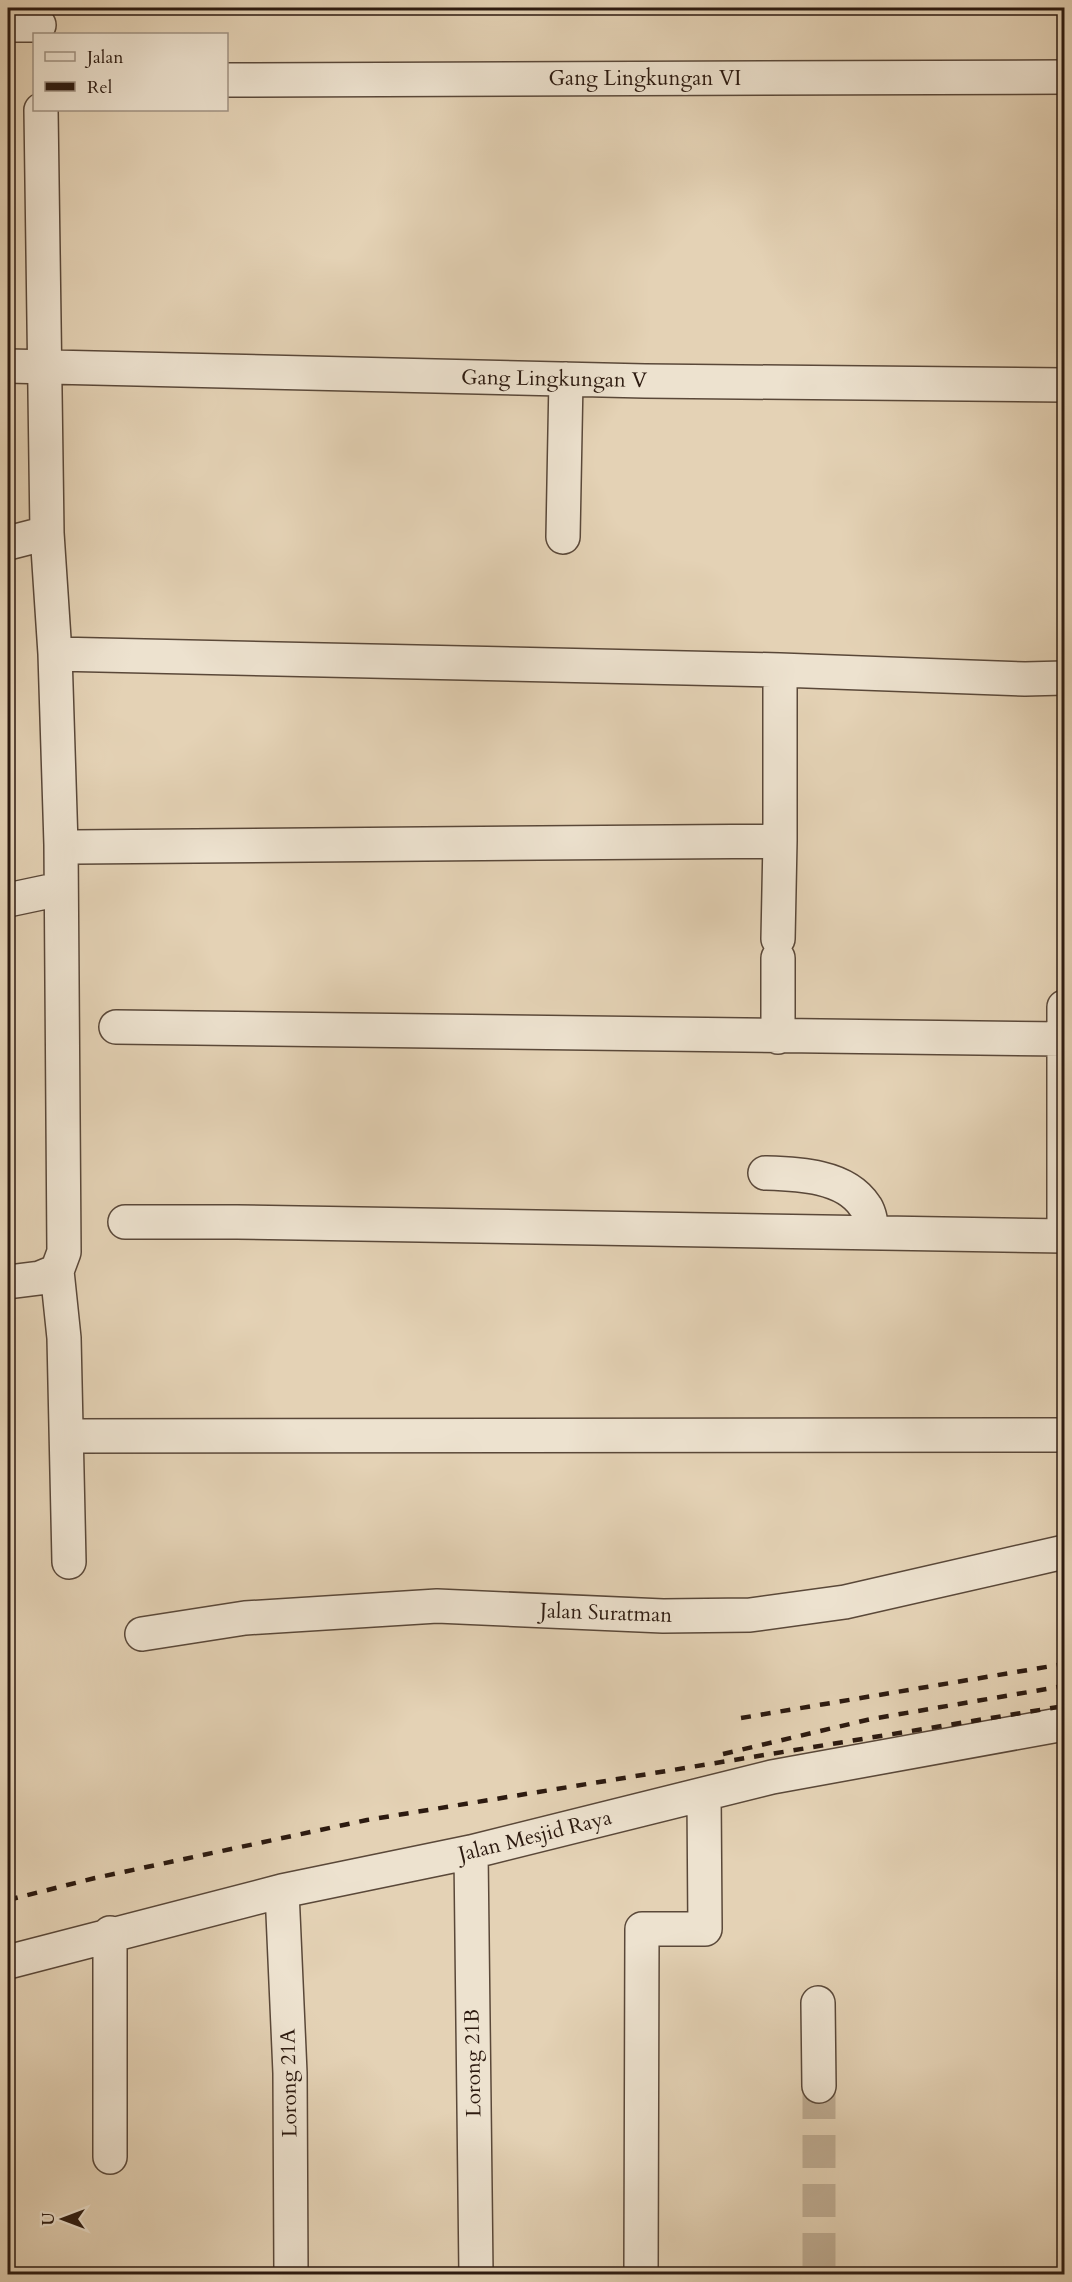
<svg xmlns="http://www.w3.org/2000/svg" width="1072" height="2282" font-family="Cardo,serif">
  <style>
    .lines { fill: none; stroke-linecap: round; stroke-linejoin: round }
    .minor-tunnel { stroke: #bfad94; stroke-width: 33; stroke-dasharray: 33 16; stroke-linecap: butt }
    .minor-casing { stroke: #5a4839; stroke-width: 36 }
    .minor { stroke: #ede2cf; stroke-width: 33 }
    .rail { stroke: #2c1a10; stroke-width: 4.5; stroke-dasharray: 10 10; stroke-linecap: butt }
    .labels { text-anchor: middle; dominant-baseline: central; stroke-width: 5; stroke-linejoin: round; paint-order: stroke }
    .street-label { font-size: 21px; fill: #2c1a10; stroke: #ede2cf }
  </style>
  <rect width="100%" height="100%" fill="#e4d2b5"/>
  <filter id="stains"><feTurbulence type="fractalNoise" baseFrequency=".00333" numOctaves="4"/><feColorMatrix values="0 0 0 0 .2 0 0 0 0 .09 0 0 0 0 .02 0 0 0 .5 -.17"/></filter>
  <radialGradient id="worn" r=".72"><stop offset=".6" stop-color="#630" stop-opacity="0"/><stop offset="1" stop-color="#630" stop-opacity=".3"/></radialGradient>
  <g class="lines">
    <!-- minor-tunnel -->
    <path class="minor-tunnel" d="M 819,2086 L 819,2274"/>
    <!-- minor casing -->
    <g class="minor-casing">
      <path id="minor" d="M 8,25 L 39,25
        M 226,80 L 1064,77
        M 8,366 L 645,381 L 1064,385
        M 563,537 L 566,379
        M 8,543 L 47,533
        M 55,654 L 780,670 L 1025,679 L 1064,678
        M 61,845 L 74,847 L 780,841 L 780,670
        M 8,900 L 60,889
        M 778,939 L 780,841
        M 1064,1007 L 1064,1221
        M 116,1027 L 1064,1039
        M 778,1037 L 778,958
        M 765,1173 C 797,1174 845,1175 865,1206 C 870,1212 871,1225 873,1233
        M 125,1222 L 237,1222 L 1064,1236
        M 57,1271 L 64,1338 L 69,1562
        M 8,1282 L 40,1278 L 57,1271 L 64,1252 L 61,845 L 55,654 L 47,533 L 41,110
        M 68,1436 L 1064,1435
        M 142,1634 L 245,1618 L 437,1606 L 663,1616 L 750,1615 L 845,1602 L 1064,1552
        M 471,1852 L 476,2274
        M 282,1891 L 290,2073 L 291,2274
        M 110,1933 L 110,2157
        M 8,1962 L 282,1891 L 471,1852 L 772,1777 L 1064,1724
        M 818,2003 L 819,2086
        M 641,2274 L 642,1929 L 705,1929 L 704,1794"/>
    </g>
    <!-- minor -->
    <use href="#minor" class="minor"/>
    <!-- rail -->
    <path class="rail" d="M 741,1718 L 1064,1664
      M 723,1754 L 871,1719 L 1064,1686
      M 8,1900 L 95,1878 L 367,1820 L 1064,1706"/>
  </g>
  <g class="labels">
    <!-- street labels -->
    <g class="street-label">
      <text x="645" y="78">Gang Lingkungan VI</text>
      <text transform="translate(554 379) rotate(1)">Gang Lingkungan V</text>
      <text transform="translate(606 1613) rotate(2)">Jalan Suratman</text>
      <text transform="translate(535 1836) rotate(-14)">Jalan Mesjid Raya</text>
      <text transform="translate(473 2063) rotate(-91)">Lorong 21B</text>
      <text transform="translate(289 2083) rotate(-91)">Lorong 21A</text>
    </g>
  </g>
  <!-- margin -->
  <rect width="1072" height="2282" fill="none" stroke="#e4d2b5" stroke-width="30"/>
  <rect x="9" y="9" width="1054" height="2264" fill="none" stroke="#2c1a10" stroke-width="3"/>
  <rect x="15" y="15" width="1042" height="2252" fill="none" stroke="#2c1a10" stroke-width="1.5"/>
  <!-- legend -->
  <rect x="33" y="33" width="195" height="78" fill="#ede2cf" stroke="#a09283" stroke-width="1.5"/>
  <rect x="45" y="52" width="30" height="9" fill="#ede2cf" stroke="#a09283" stroke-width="1.5"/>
  <text x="87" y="63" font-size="18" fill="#2c1a10">Jalan</text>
  <rect x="45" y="82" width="30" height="9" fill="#2c1a10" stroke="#a09283" stroke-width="1.5"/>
  <text x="87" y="93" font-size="18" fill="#2c1a10">Rel</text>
  <!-- north arrow -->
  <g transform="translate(63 2219) rotate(270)" stroke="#ede2cf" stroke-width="4.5" paint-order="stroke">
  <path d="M0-4.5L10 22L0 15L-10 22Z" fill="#2c1a10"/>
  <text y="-9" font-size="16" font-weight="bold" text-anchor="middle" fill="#2c1a10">U</text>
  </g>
  <rect width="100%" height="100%" filter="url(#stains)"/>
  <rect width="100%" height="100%" fill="url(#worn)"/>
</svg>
